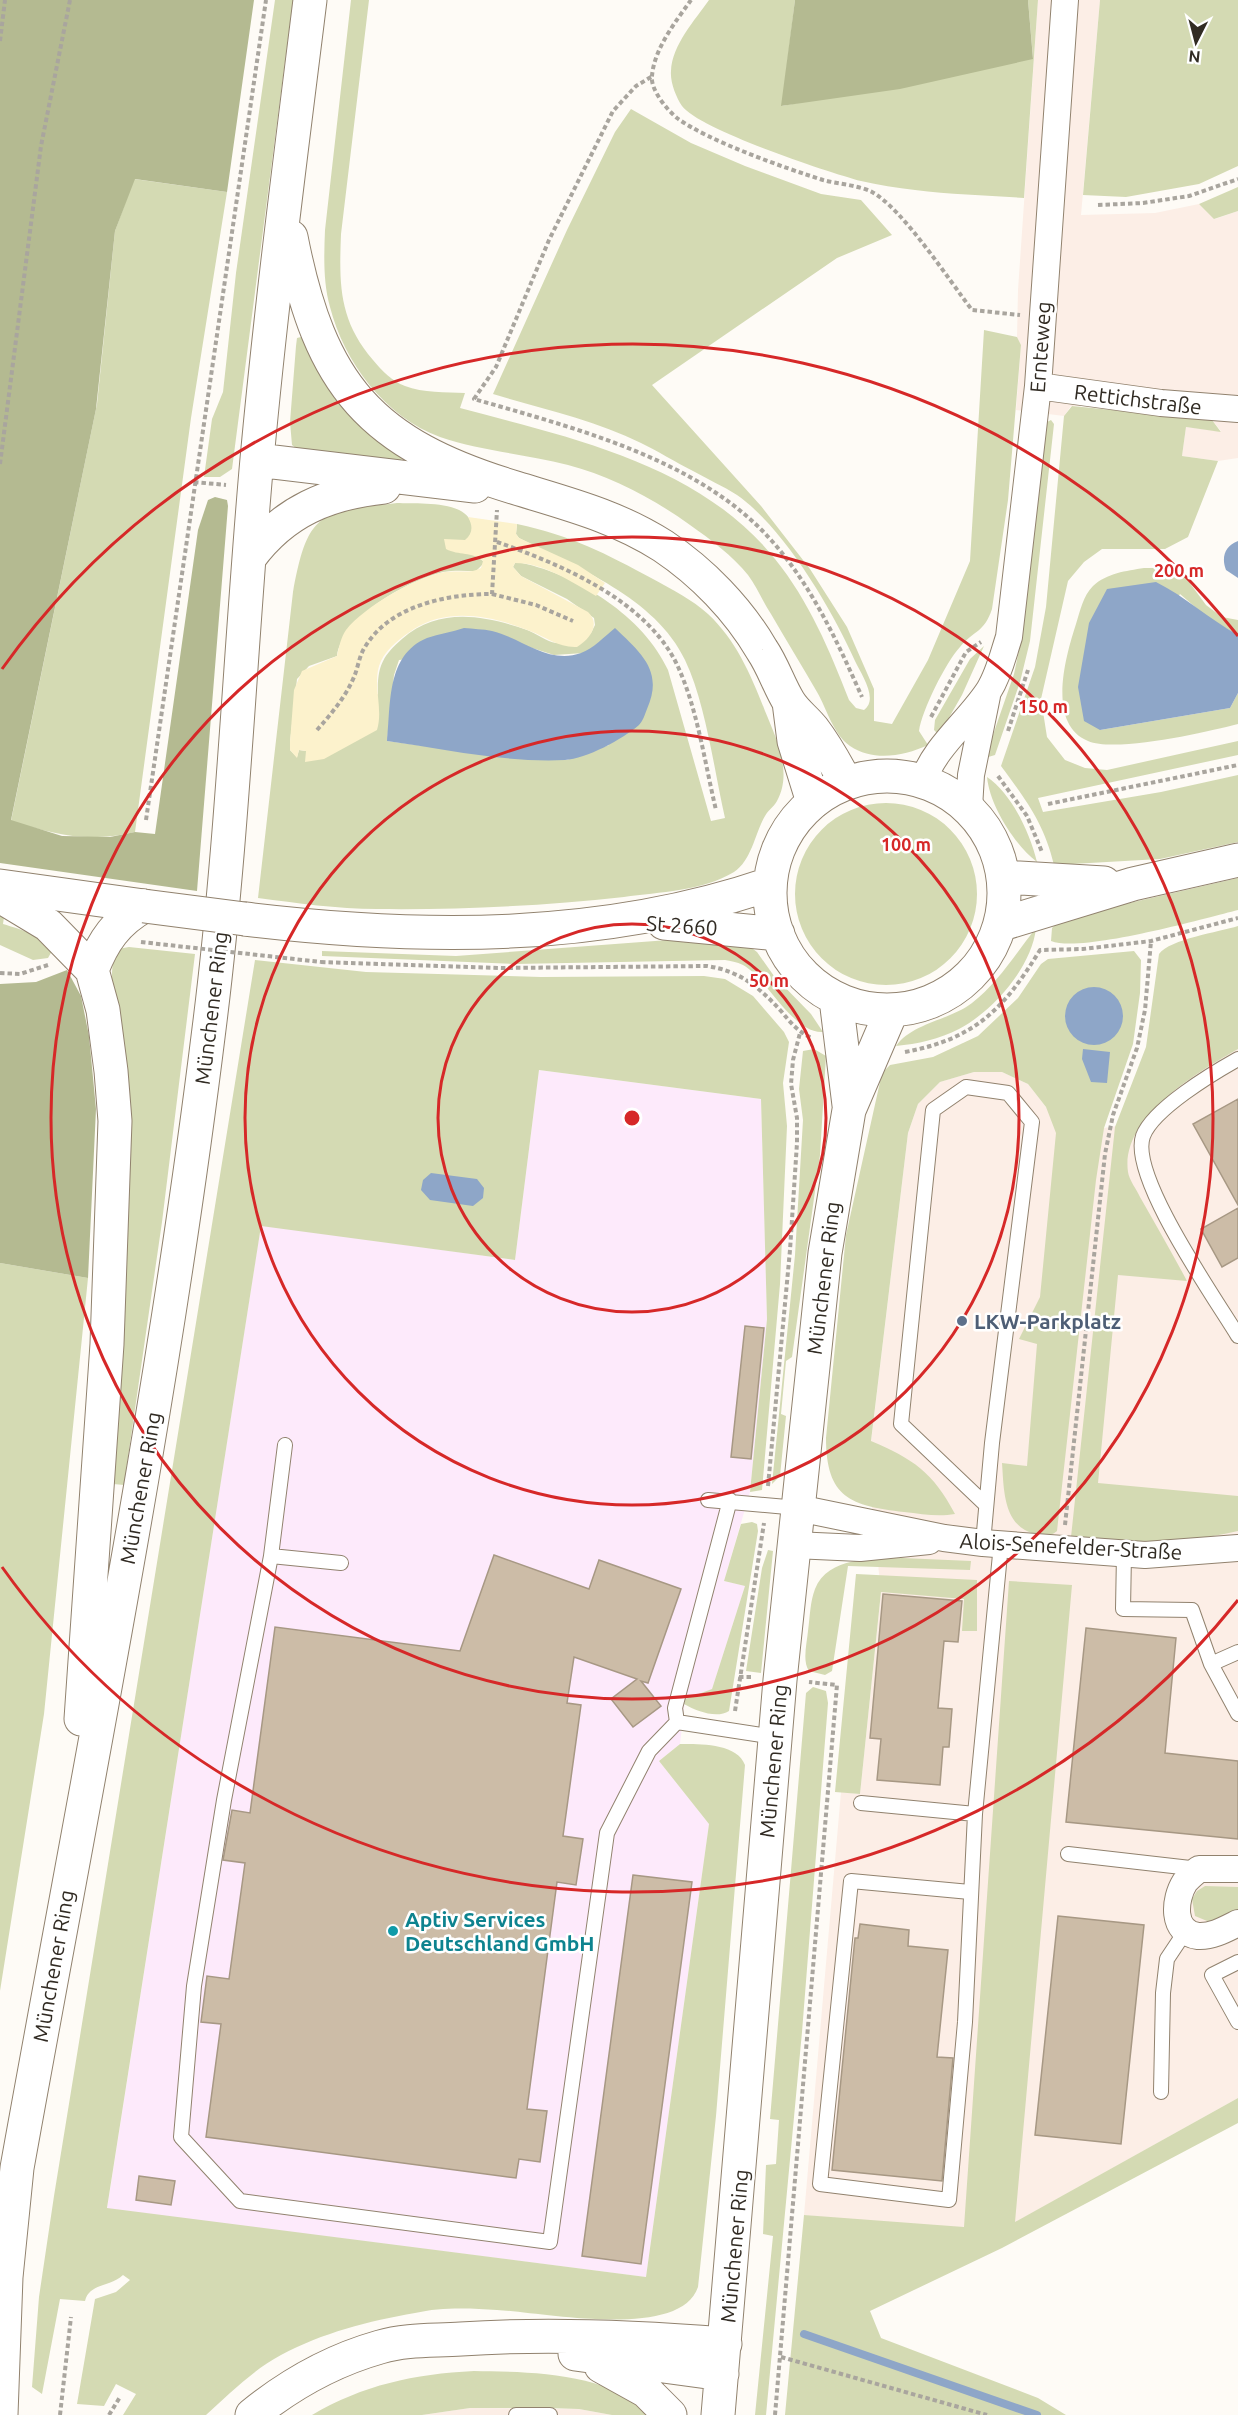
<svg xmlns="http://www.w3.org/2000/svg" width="1238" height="2415" font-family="Ubuntu,sans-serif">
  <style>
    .commercial { fill: #fceee6 }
    .industrial { fill: #fdeafb }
    .green { fill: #d4dab3; fill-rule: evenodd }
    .forest { fill: #b4ba91 }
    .sand { fill: #fcf2cc }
    .water { fill: #8ea6c8 }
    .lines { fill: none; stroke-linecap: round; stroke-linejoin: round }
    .stream { stroke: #8ea6c8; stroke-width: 8 }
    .building { fill: #ccbca7; stroke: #a79884; stroke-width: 1.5 }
    .lane-casing { stroke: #91826e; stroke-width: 16 }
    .street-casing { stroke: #91826e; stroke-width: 28 }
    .secondary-casing { stroke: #91826e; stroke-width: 35 }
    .primary-casing { stroke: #91826e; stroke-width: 35 }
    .path { stroke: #a9a59e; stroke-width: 4; stroke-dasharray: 4.5 3; stroke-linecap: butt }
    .lane { stroke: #fff; stroke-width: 14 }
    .street { stroke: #fff; stroke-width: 26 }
    .secondary { stroke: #fff; stroke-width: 33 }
    .primary { stroke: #fff; stroke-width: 33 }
    .secondary-bridge-casing { stroke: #91826e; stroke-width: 35; stroke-linecap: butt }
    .path-bridge { stroke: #a9a59e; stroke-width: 4; stroke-dasharray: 4.5 3; stroke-linecap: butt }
    .secondary-bridge { stroke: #fff; stroke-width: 33 }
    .ring { fill: none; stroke: #d62828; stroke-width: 3 }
    .service-dot { fill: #5c6f8a; stroke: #fff; stroke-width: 2 }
    .culture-dot { fill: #0f9aa8; stroke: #fff; stroke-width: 2 }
    .labels { text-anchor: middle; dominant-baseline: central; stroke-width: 5; stroke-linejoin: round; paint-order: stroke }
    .street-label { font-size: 21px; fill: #312b23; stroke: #fff }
    .service-label { font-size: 21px; font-weight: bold; fill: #4e5e75; stroke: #fff; text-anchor: start }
    .culture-label { font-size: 21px; font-weight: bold; fill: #0d838f; stroke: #fff; text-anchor: start }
    .centre { fill: #d62828; stroke: #fff; stroke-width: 3 }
    .ring-label { font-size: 18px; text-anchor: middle; font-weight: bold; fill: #d62828; stroke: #fff; stroke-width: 5; stroke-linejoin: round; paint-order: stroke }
  </style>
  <rect width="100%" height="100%" fill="#fefbf6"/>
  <!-- commercial -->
  <path class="commercial" d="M 1038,0 L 1100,0 L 1081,215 L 1155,213 L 1199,204 L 1215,219 L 1238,211 L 1238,458 L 1218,461 L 1182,456 L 1186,427 L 1221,431 L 1212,420 L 1084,406 L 1071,406 L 1064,416 L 1016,410 L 1021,345 L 1017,337 L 1018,290 Z
    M 1238,971 L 1238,2098 L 991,2236 L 804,2215 L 841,1792 L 860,1794 L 881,1592 L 871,1498 L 871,1442 L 908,1133 L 918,1104 L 940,1082 L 974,1072 L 1002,1072 L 1028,1084 L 1046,1107 L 1104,1128 L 1123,1125 Z
    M 470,2408 L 579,2409 L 612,2415 L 422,2415 Z"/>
  <!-- industrial -->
  <path class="industrial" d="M 539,1070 L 761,1099 L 767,1319 L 750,1492 L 724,1581 L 745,1586 L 712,1689 L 685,1700 L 680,1744 L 659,1761 L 709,1824 L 646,2277 L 107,2209 L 261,1225 L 515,1260 Z"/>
  <!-- green -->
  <path class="green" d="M 275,0 L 293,0 L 232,469 L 220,477 L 204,477 L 212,419 L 223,392 L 236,273 Z
    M 351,0 L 369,0 L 341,234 C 339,285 339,320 373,360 C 382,371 392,381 405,386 C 423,393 446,392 465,393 L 460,408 C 572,438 699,464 775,559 C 809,601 830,651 849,700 L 856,708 L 864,710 C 879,699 861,674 855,661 C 832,609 784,528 737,495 C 723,486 707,479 693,471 C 675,462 658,451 641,443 C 595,420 542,409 493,394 L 567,230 L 615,132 L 631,109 L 691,143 L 745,166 L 821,194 L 861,200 L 892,235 L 837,258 L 652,385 L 761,506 L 810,569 L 847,627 L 874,689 L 874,721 L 892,724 L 928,660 L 970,561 L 984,330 L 1017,337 L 1021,345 L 1008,500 L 992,609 C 984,633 974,630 960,647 C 946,662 922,710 919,731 L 928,745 C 904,756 874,762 850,746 C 833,734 827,709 817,692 C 802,666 786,640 771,614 C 763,602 757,587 748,575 C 733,556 710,539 690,525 C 654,499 611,476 568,465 C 526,454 481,451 440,437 C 385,417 344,362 330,307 C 323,282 324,255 325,230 Z
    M 709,0 L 795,0 L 782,106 L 1033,58 L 1028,0 L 1038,0 L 1024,198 C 988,195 951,195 915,190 C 897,188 878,185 861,181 C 828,172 700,130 682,106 C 676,97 670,82 671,71 C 672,45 695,20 709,0 Z
    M 1100,0 L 1238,0 L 1238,166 L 1199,184 L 1126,197 L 1083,195 Z
    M 134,179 L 227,192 L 191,418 L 135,832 C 87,843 57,835 11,821 L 97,404 L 115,231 Z
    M 1238,187 L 1238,211 L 1214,219 L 1199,204 Z
    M 301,337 L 303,337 L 331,391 L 349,412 L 403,456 L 400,463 L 296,448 L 292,445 L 290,422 L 296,346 L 297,338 Z
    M 1072,406 L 1212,420 L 1221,432 L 1186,427 L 1182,456 L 1218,461 L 1188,537 L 1165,549 L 1102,549 L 1084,562 L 1068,581 L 1041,699 L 1047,737 L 1065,760 L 1085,768 L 1107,770 L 1238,741 L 1238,755 L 1038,798 L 1043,812 L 1161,792 L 1238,775 L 1238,842 L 1160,859 L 1054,865 C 1044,823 1026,800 1001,766 L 1035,667 L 1046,607 L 1064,416 Z
    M 1051,420 L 1054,424 L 1030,641 L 1020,682 L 995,755 L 985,758 L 1014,674 L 1021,641 L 1042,447 L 1047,422 Z
    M 397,503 C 415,504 463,500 471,522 C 474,531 472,544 473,554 L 483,561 L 483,564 L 476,571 C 465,571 454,570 443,572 C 407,581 343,616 337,656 L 309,666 L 297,679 L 290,742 L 290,750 L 297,757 L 299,750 L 306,751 L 378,694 C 377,668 382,656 402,639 C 439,607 483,615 527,630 C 536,633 547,642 556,643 C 566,643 581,636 591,633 L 595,625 L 594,618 L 567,599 L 521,576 L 513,567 L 515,563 L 522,563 C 578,575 644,617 668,670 L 711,821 L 725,818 C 714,770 706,704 685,660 C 656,598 576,567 519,538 L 516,534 L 517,524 C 572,536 605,553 653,579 C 671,589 693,600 708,614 C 736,640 751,675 765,711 C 776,738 793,772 777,801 C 774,807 768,810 765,816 C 755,833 752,860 734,872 C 703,891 659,892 624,897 C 542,906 458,910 377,909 C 337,909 297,903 258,898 L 293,592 C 308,512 318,512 397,503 ZM 529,647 L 554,655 L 584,653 L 609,745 L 567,760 L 513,758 L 387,741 L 394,675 L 399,660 Z
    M 1144,568 L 1174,568 L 1181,571 L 1206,605 L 1222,617 L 1238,620 L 1238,635 L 1209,619 L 1180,594 L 1100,730 L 1230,708 L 1238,693 L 1238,724 C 1207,732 1116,753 1088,741 C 1046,724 1066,655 1076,624 C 1080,611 1083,596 1093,586 C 1107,573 1126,571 1144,568 Z
    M 984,646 L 962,695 L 939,735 L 934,730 L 935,720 L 970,659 Z
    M 987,777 C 1012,794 1030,833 1037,862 C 1014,844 990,806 987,777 Z
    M795 894a91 91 0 1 1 182 0a91 91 0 1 1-182 0Z
    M 1238,878 L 1238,910 C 1202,919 1082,953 1051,941 L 1052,928 L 1057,923 L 1112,907 Z
    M 0,916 L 4,917 L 3,924 C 22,930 40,934 52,951 L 48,958 L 33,960 L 0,945 Z
    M 1238,926 L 1238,1049 C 1198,1072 1120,1117 1128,1172 C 1129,1180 1137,1190 1140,1197 C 1156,1225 1172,1253 1187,1281 L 1118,1275 L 1098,1483 L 1238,1496 L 1238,1531 C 1175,1545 1135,1543 1071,1537 L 1115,1127 L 1146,1047 L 1159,954 C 1170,939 1219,932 1238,926 Z
    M 1036,928 C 1032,967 993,1011 959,1029 C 940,1039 917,1044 896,1046 C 912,1023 950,1020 972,1003 C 998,983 1016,953 1036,928 Z
    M 695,938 L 745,943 L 757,952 L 774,976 L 811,1014 L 823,1032 C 793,1034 767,978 743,965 C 737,962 730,961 725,960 L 514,964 L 322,956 L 322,951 L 456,956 Z
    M 129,947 L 195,954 L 162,1222 L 124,1485 L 113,1484 L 112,973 L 113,958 L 118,949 Z
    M 1134,951 L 1141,960 L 1140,993 L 1133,1044 L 1104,1128 L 1096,1180 L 1057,1531 C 1050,1537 1043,1536 1035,1534 C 1003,1526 1004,1490 1002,1463 L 1027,1466 L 1037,1344 L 1019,1339 L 1040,1297 L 1056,1133 L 1046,1107 L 1028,1084 L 1002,1072 L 974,1072 L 940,1082 L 918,1104 L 908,1133 L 871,1441 C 913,1459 933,1472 955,1514 C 938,1517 922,1514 904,1512 C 851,1506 826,1498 826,1438 L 846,1235 L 882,1073 L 890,1065 L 933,1057 L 978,1036 L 1018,998 L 1041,964 L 1048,959 Z
    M 255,960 L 366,972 L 541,977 L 704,976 L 725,979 L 753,996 L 784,1032 L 789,1042 L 783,1083 L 787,1126 L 780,1284 L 762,1490 L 750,1492 L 767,1319 L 761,1099 L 539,1070 L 515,1260 L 261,1226 L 107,2208 L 646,2277 L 709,1824 L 659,1761 L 680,1744 C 699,1744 737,1743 745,1765 L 716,2116 L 698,2287 C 680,2341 540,2312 497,2310 C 470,2308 440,2307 415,2313 C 369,2321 322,2333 281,2355 C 253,2370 229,2394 206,2415 L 123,2415 L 136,2394 L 116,2384 L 104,2406 L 77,2404 L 95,2299 L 116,2292 L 130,2280 L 123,2275 C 111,2287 89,2283 85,2301 L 60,2299 L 42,2394 L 32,2387 L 39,2297 L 54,2196 Z
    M 814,1049 L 826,1056 L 820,1155 L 792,1357 L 786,1361 L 781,1414 L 786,1416 L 780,1476 L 772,1484 L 795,1255 L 803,1120 L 799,1089 L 803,1051 Z
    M 0,1263 L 88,1278 L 44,1714 L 0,1991 Z
    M 752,1522 L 757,1524 L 758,1531 L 729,1711 C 717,1719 696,1711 684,1704 L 685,1699 L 712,1689 L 745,1586 L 724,1581 L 741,1524 Z
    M 768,1550 L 773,1551 L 761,1673 L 746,1671 L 762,1568 Z
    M 902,1558 L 971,1561 L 970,1570 L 848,1566 L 832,1671 L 825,1675 L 809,1671 C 802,1661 807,1643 808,1631 C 810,1617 810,1602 815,1589 C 828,1556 873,1559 902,1558 Z
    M 856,1574 L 977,1580 L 977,1631 L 962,1631 L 964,1599 L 881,1592 L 860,1794 L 835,1792 Z
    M 1009,1581 L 1072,1585 L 1015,2222 L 1238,2098 L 1238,2123 L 1002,2248 L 870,2311 L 881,2338 L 1038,2398 L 1066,2415 L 785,2415 L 804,2215 L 964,2227 Z
    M 813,1687 L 826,1691 L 828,1703 L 802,2032 L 766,2415 L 755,2415 L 773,2236 L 763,2234 L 766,2165 L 776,2164 L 779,2120 L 770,2119 L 806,1693 Z
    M 1205,1886 L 1238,1887 L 1238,1914 L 1212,1923 L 1195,1916 L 1192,1899 L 1197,1891 Z
    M 474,2371 C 525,2372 611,2371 647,2415 L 612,2415 L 579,2409 L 548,2408 L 470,2408 L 422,2415 L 312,2415 C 363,2385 414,2374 474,2371 Z"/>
  <!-- forest -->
  <path class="forest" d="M 0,0 L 254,0 L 227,192 L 135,179 L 115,231 L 96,409 L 11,820 L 62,836 L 110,837 L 135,832 L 155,834 L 198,530 L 208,500 L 215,497 L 227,500 L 228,506 L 197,891 L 0,863 Z
    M 795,0 L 1028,0 L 1033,59 L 900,89 L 781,106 Z
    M 67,970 L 81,996 L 89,1036 L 96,1109 L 88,1278 L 0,1263 L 0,984 L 36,982 Z"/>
  <!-- sand -->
  <path class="sand" d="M 468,517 L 517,524 L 516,534 L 519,538 L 578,565 L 605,583 L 596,596 C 572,582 544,563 515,563 L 513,567 L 521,576 L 588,612 C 601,624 590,639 577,647 C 559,648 546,637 530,631 C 493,616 449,607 414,629 C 402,637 387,648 381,661 C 371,682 384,708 377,730 L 324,759 L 305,762 L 306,751 L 299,750 L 297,758 L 290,750 L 290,742 L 294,690 L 302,671 L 337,656 C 339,647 341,637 346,630 C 364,607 416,577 445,572 C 457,570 471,574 481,568 L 483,561 C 472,551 459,556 446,549 L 444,539 L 465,540 C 473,533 473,526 468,517 Z"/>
  <!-- water -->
  <path class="water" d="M 1238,541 L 1238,578 L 1226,570 C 1221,557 1225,546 1238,541 Z
    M 1156,582 C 1186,597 1209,619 1238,635 L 1238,693 L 1230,708 L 1100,730 L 1084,721 L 1078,687 L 1089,623 L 1107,589 Z
    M 464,628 C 473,629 483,629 492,631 C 522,638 549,665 581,653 C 593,649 605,636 615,628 C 641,653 664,671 647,709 C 645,714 643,721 639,725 C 623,739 586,759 565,760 C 506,763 445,749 387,741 C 391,704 386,655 427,638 C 439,634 452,632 464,628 Z
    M1065 1016a29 29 0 1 1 58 0a29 29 0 1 1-58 0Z
    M 1083,1049 L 1110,1052 L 1107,1083 L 1091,1082 L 1082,1059 Z
    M 431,1173 L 477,1179 L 484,1188 L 483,1198 L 473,1206 L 430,1200 L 421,1190 L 423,1180 Z"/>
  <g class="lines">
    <!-- stream -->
    <path class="stream" d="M 804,2334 L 1037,2415"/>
  </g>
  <!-- building -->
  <path class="building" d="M 1238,1099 L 1238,1205 L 1193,1124 Z
    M 1238,1208 L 1238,1258 L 1222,1267 L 1201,1229 Z
    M 745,1326 L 764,1328 L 751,1459 L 731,1457 Z
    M 494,1555 L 589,1589 L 599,1560 L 681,1589 L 648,1683 L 641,1681 L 661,1706 L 633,1727 L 611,1699 L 637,1679 L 574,1657 L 567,1703 L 581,1705 L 563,1836 L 583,1839 L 576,1885 L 557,1882 L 527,2109 L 547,2111 L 540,2162 L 519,2159 L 516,2178 L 206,2137 L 221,2024 L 201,2022 L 207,1976 L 229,1979 L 245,1863 L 223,1860 L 232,1810 L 250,1813 L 275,1627 L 460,1651 Z
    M 883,1594 L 962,1601 L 958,1642 L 944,1641 L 938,1708 L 952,1709 L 949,1747 L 943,1747 L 940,1785 L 877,1780 L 881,1739 L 870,1738 Z
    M 1086,1628 L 1176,1638 L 1165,1753 L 1238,1761 L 1238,1839 L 1066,1822 Z
    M 633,1875 L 692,1882 L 641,2264 L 582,2256 Z
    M 1058,1916 L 1144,1925 L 1121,2144 L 1035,2135 Z
    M 860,1924 L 909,1930 L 908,1946 L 948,1950 L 937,2057 L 953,2058 L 942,2181 L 832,2170 L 855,1938 L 858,1938 Z
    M 139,2176 L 175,2181 L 171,2205 L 136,2200 Z"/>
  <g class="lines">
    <!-- lane casing -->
    <g class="lane-casing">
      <path id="lane" d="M 1238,1059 C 1213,1073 1153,1109 1143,1136 C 1129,1176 1215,1298 1238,1336
        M 708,1500 L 798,1508
        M 983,1543 L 992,1443 L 1032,1122 L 1008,1093 L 966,1087 L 933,1110 L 901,1424 L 986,1505
        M 1124,1554 L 1123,1609 L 1192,1610 L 1211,1664 L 1238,1714
        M 271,1556 L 285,1445
        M 341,1563 L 271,1556 L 224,1800 L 194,1986 L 181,2137 L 240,2201 L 550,2242 L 607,1833 L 649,1751 L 677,1722 L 775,1737
        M 1211,1664 L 1238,1652
        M 677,1722 L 675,1708 L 730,1500
        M 861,1803 L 975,1814
        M 1068,1854 L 1199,1869
        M 970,1892 L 851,1881 L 820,2184 L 949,2200 L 965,2022 L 975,1814 L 1001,1544
        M 1238,1962 L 1212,1975 L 1238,2022
        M 1161,2092 L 1163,1993 L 1167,1959 L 1185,1932
        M 516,2415 L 550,2415"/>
    </g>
    <!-- street casing -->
    <g class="street-casing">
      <path id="street" d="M 1038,386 L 1161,403 L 1238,409
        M 923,781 C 935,746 969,721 989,690 C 999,674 1003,655 1009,637 L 1038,386 L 1065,0
        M 969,808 L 971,775 L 987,696
        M 798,1508 L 944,1538 L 983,1543 L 1145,1555 L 1238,1548
        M 794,1545 L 860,1548 L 929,1541
        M 1238,1869 L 1199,1869 C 1194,1873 1189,1877 1185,1882 C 1174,1899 1171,1933 1198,1936 C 1212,1937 1226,1929 1238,1923"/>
    </g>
    <!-- secondary casing -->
    <g class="secondary-casing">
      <path id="secondary" d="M770 893a117 117 0 1 1 234 0a117 117 0 1 1-234 0Z
        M 1004,877 L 1104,883
        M 0,886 L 144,906
        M 245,919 C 420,940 601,942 770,884
        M 664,923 L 778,934
        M 1002,924 L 1133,884 L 1238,860
        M 836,999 L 849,1105
        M 575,2354 L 722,2374
        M 601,2366 L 646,2391 L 670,2415
        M 252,2415 C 289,2385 334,2360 380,2347 C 407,2339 434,2341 461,2339 C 549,2333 637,2337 725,2344
        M 718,2415 L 780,1680 L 825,1253 L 849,1110 L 892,1010"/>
    </g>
    <!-- primary casing -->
    <g class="primary-casing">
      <path id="primary" d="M 291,237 C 320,386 370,444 516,488 C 568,504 616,516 663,546 C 702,572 738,609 762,650 C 773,666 779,686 789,702 C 795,712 806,720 813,729 C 826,746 836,764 846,783
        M 257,460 L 475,486
        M 250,557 C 284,511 328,493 384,487
        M 789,702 L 794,741 L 813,802
        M 0,896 L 48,925 L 92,970 L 103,1010 L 111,1071 L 115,1121 L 107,1344 L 81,1719
        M 92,970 C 103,941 117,921 144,906
        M 1,2415 L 6,2277 L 17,2168 C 85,1789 162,1411 209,1029 C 233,840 240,649 257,459 C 271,306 291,153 310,0"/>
    </g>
    <!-- path -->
    <path class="path" d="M 691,0 C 676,21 654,49 652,76 C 650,89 667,110 677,118 C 708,141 785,168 823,180 C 838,184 858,185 872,192 C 902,208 949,280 972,310 L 1020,315
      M 0,41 L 5,0
      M 651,77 L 636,86 L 613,111 L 549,240 L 496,367 L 474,399 C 574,428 699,459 771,540 C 812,586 837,641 862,697
      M 1098,205 L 1143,203 L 1189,196 L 1238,179
      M 0,464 L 41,146 L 70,0
      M 194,482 L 226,485
      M 497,542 C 563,565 650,602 679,669 C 698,712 705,764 716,810
      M 492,594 L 536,605 L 573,621
      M 931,717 L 966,652 L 981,642
      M 317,730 C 331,714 345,698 354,677 C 358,668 359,656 365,647 C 390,605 448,594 492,594 L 497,510
      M 1008,731 L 1028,670
      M 998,776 L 1027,816 L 1042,852
      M 1048,804 L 1238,765
      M 146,820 L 266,0
      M 321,962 L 501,968 L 707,966 C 740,971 759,987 781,1011 C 791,1023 798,1032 812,1038
      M 0,973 L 20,974 L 48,965
      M 905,1052 C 975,1039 1004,1009 1040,950 L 1083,949 L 1151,941 L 1238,918
      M 768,1486 L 790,1250 L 797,1143 L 797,1118 L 791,1084 L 793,1060 L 800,1033
      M 1065,1525 L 1105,1154 L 1113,1115 L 1137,1048 L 1145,1010 L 1151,941
      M 739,1677 L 751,1677
      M 735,1711 L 764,1523
      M 781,2357 L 987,2415
      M 60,2415 L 71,2317
      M 109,2415 L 120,2397
      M 775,2415 L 837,1685 L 809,1682"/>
    <!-- lane -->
    <use href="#lane" class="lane"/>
    <!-- street -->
    <use href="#street" class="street"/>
    <!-- secondary -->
    <use href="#secondary" class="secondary"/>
    <!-- primary -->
    <use href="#primary" class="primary"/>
    <!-- secondary-bridge casing -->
    <g class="secondary-bridge-casing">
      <path id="secondary-bridge" d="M 144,906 L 245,919"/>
    </g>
    <!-- path-bridge -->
    <path class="path-bridge" d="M 141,942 L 321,962"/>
    <!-- secondary-bridge -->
    <use href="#secondary-bridge" class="secondary-bridge"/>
  </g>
  <!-- distance rings -->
  <g class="ring">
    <circle cx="632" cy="1118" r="194"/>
    <circle cx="632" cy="1118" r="387"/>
    <circle cx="632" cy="1118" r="581"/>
    <path d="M1238 1600A774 774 0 0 1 2 1567M2 669A774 774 0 0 1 1238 636"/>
  </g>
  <!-- markers -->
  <circle class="service-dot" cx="962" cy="1321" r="6"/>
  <circle class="culture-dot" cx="393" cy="1931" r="6"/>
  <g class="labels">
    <!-- street labels -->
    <g class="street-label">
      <text transform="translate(1040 347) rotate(-86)">Ernteweg</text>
      <text transform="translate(1138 399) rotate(7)">Rettichstraße</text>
      <text transform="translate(682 925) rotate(4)">St 2660</text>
      <text transform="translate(211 1008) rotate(-83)">Münchener Ring</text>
      <text transform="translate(823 1278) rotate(-83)">Münchener Ring</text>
      <text transform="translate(140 1488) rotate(-80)">Münchener Ring</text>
      <text transform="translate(1071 1546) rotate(3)">Alois-Senefelder-Straße</text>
      <text transform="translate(773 1761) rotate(-85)">Münchener Ring</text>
      <text transform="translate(53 1966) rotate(-80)">Münchener Ring</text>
      <text transform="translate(734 2246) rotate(-85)">Münchener Ring</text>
    </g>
    <!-- service labels -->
    <g class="service-label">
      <text x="974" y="1321">LKW-Parkplatz</text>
    </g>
    <!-- culture labels -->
    <g class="culture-label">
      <text x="405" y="1919">Aptiv Services<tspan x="405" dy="24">Deutschland GmbH</tspan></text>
    </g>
  </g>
  <circle cx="632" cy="1118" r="9" class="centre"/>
  <g class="ring-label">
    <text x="1179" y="577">200 m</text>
    <text x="1043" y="713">150 m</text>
    <text x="906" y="851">100 m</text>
    <text x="769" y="987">50 m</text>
  </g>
  <!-- north arrow -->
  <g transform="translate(1196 42) rotate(186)" stroke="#ffffff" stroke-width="4.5" paint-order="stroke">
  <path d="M0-4.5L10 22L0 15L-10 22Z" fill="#312b23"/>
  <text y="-9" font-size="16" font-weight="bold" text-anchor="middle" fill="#312b23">N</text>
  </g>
</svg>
